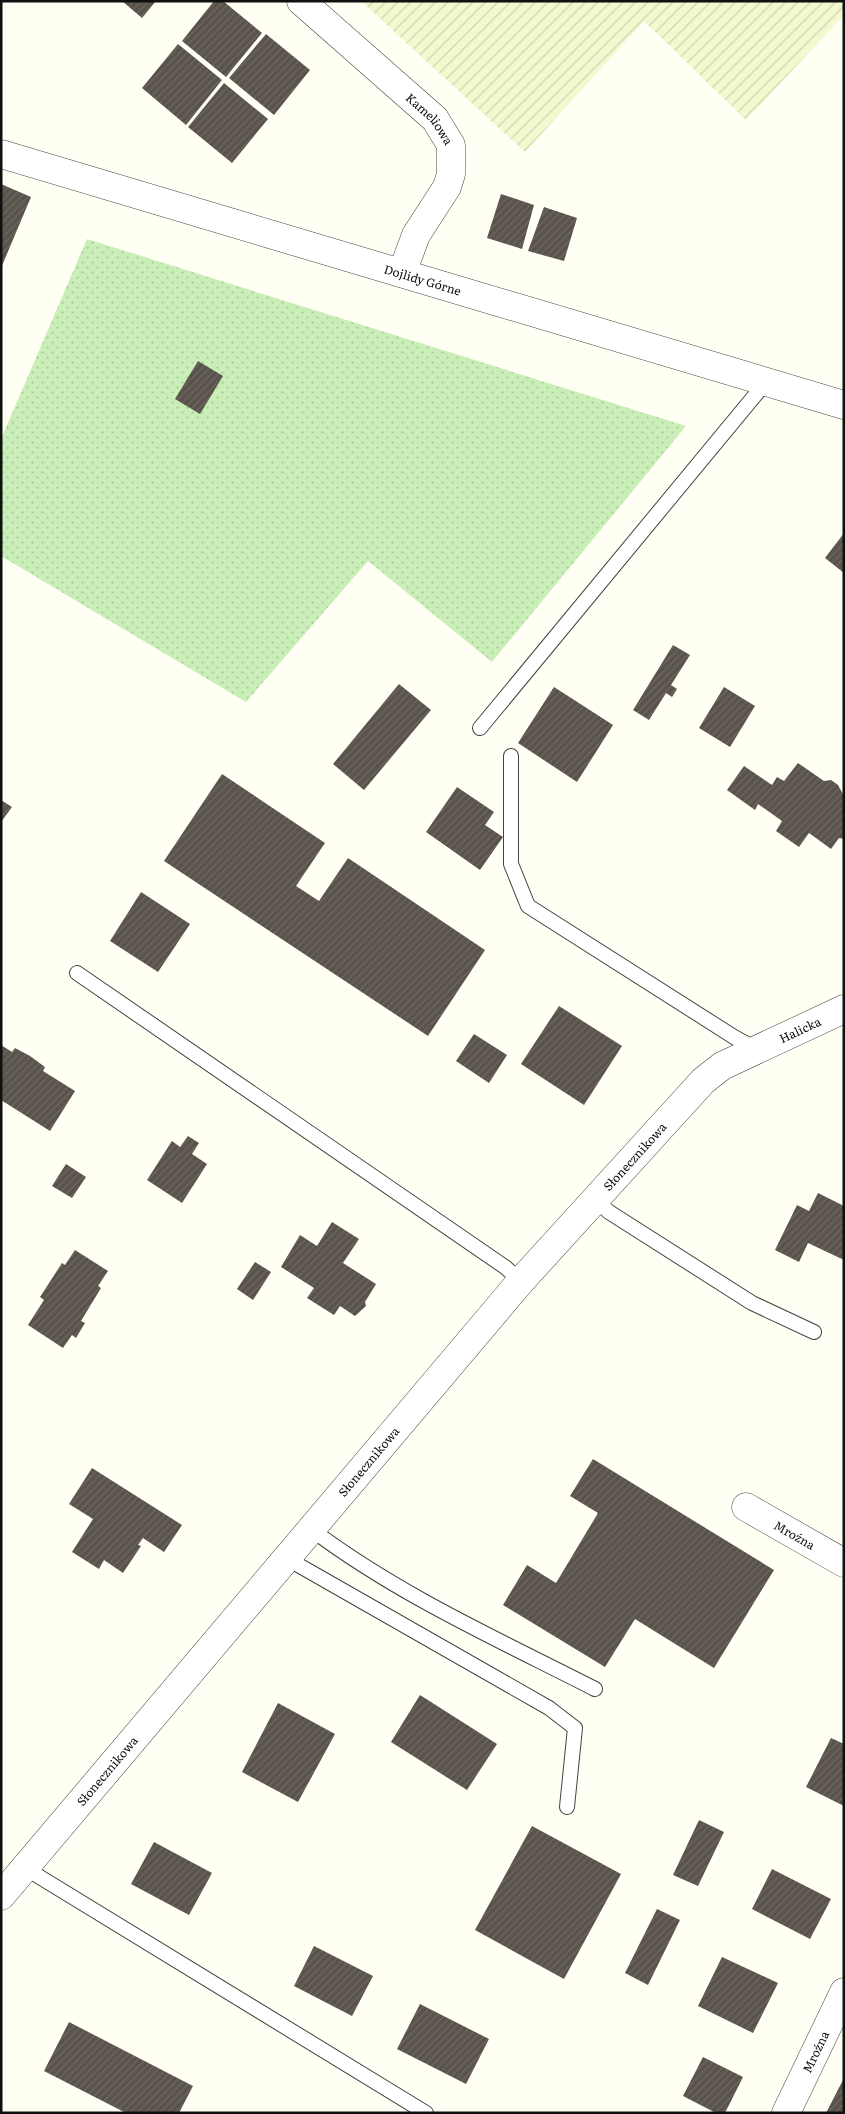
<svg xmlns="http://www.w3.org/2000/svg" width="845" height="2114" font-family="Literata,serif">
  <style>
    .farmland { fill: url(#farmland-furrows) }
    .grass { fill: url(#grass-dots) }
    .building { fill: url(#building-hatch) }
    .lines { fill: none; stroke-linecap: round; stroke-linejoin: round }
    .service-casing { stroke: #434343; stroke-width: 16 }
    .minor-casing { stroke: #434343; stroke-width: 29 }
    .service { stroke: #fff; stroke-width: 14 }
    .minor { stroke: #fff; stroke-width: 28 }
    .labels { text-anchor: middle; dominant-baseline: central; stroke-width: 5; stroke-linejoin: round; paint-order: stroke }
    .street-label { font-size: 12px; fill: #101010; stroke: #fff }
  </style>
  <defs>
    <pattern id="farmland-furrows" width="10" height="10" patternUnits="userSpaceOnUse" patternTransform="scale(1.25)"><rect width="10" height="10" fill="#f4f8cf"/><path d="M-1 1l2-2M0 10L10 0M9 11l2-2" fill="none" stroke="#d0d4b1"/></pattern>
    <pattern id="grass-dots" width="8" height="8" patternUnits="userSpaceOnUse" patternTransform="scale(1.25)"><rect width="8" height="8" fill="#caeeb8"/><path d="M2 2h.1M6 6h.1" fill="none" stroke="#accb9d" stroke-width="1.8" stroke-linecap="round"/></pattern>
    <pattern id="building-hatch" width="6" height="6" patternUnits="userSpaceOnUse" patternTransform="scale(1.25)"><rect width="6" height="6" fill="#5a534b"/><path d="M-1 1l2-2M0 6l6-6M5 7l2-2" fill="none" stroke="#6d6761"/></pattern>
  </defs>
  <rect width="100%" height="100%" fill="#fffff3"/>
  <!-- farmland -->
  <path class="farmland" d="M 361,1 L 844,1 L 844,15 L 746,120 L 644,21 L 525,152 Z"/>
  <!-- grass -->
  <path class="grass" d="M 87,239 L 686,426 L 492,662 L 368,561 L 246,702 L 1,556 L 1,439 Z"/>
  <!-- building -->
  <path class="building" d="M 122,1 L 156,1 L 142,18 Z
    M 214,1 L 223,1 L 262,33 L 226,77 L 182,41 Z
    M 266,34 L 310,70 L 274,115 L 229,78 Z
    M 178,44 L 222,80 L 186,125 L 142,88 Z
    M 224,83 L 268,119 L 232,163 L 188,127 Z
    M 1,184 L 31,197 L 1,268 Z
    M 501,194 L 534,205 L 522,249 L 487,238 Z
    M 544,207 L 577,218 L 564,261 L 528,251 Z
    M 198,361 L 223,376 L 200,414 L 175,399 Z
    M 844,533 L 844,573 L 825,558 Z
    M 673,645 L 690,655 L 671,685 L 677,689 L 672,697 L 666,693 L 649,720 L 633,710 Z
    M 399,684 L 431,710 L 364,790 L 333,764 Z
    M 554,687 L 613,725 L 577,782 L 518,743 Z
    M 724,687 L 755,706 L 730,747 L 699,728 Z
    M 798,763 L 824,781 L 831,780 L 838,785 L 844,796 L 844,839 L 839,838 L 831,849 L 809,833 L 799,847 L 776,831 L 782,821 L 758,804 L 755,810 L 727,790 L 744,766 L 772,785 L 777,777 L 784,781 Z
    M 222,774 L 325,843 L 296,886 L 319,901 L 348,858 L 485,950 L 428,1036 L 164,861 Z
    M 457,787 L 494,812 L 485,825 L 503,837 L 480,870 L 426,832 Z
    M 1,800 L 12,807 L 1,822 Z
    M 141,892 L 190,924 L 158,972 L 110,941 Z
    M 559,1006 L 622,1046 L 584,1105 L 521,1064 Z
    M 474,1034 L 507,1055 L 489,1083 L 456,1061 Z
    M 1,1045 L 12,1052 L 15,1048 L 30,1056 L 45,1067 L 43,1071 L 75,1091 L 50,1131 L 1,1100 Z
    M 188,1136 L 199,1143 L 192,1154 L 207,1164 L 182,1203 L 147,1180 L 172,1141 L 180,1147 Z
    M 66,1164 L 86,1177 L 72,1198 L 52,1186 Z
    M 818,1193 L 844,1206 L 844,1260 L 808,1243 L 799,1262 L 775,1250 L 797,1205 L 809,1211 Z
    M 332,1222 L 359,1239 L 343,1263 L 376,1284 L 365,1302 L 366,1306 L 355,1316 L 340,1306 L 334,1315 L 307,1298 L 314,1288 L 281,1267 L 300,1235 L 317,1246 Z
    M 75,1250 L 108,1271 L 98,1286 L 101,1288 L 81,1321 L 85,1323 L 76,1338 L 72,1335 L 63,1348 L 28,1325 L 44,1300 L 40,1297 L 62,1263 L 65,1265 Z
    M 255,1262 L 271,1272 L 253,1300 L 237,1289 Z
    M 593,1459 L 774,1570 L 714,1668 L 635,1619 L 605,1667 L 503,1605 L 527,1565 L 556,1583 L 598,1513 L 570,1496 Z
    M 92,1468 L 182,1525 L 164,1552 L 143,1538 L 138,1545 L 141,1546 L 123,1573 L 104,1560 L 99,1569 L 72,1552 L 93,1519 L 69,1504 Z
    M 420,1695 L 497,1744 L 467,1790 L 391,1742 Z
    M 278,1703 L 335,1734 L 298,1802 L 242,1772 Z
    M 831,1738 L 844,1744 L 844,1806 L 806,1787 Z
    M 699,1820 L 724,1832 L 698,1886 L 673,1875 Z
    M 532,1826 L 621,1874 L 564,1979 L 475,1930 Z
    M 154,1842 L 212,1873 L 189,1915 L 131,1884 Z
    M 772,1869 L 831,1899 L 810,1939 L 752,1909 Z
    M 657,1909 L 680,1920 L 648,1985 L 625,1973 Z
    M 314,1946 L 373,1976 L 352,2016 L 294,1986 Z
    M 722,1957 L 778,1983 L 753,2033 L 698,2006 Z
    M 420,2004 L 489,2039 L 466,2084 L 397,2049 Z
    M 69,2022 L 193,2086 L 179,2113 L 126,2113 L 44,2071 Z
    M 703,2057 L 743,2077 L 725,2113 L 716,2113 L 683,2096 Z
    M 844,2078 L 844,2113 L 826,2113 Z"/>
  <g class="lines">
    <!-- service casing -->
    <g class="service-casing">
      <path id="service" d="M 480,728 L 766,382
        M 511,756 L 511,864 L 528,906 L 734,1037 L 756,1049
        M 77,973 L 505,1267 L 521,1281
        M 595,1199 L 609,1212 L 752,1303 L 814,1332
        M 311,1529 C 397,1594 499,1640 595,1689
        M 286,1558 L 549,1708 L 575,1728 L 567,1807
        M 25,1868 L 426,2113"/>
    </g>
    <!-- minor casing -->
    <g class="minor-casing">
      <g id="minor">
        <path id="s1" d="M 301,1 L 435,119 L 451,145 L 451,174 L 447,187 L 416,235 L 402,273"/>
        <path id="s2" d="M 1,154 L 844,405"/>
        <path id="s3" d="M 746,1507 L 844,1563"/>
        <path id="s4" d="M 1,1896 L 521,1281 L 703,1081 L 722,1066 L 844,1009"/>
        <path id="s5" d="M 786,2113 L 844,1992"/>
      </g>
    </g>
    <!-- service -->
    <use href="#service" class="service"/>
    <!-- minor -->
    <use href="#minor" class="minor"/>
  </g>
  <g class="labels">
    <!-- street labels -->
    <g class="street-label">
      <text stroke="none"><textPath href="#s1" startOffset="175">Kameliowa</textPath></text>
      <text stroke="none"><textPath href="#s2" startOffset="440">Dojlidy Górne</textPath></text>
      <text stroke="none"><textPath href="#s4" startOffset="1186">Halicka</textPath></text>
      <text stroke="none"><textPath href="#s4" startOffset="974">Słonecznikowa</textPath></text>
      <text stroke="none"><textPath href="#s4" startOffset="569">Słonecznikowa</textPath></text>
      <text stroke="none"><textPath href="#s3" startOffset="56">Mroźna</textPath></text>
      <text stroke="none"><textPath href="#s4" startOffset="164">Słonecznikowa</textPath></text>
      <text stroke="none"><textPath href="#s5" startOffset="68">Mroźna</textPath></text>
    </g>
  </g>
  <!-- border -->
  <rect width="845" height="2114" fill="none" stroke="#101010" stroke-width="5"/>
</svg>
